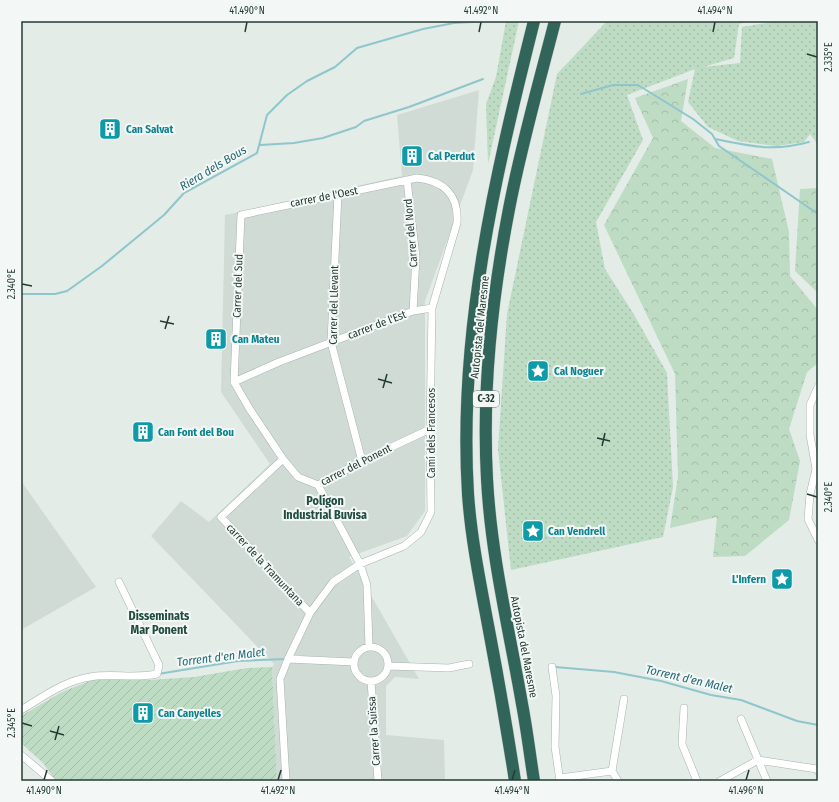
<svg xmlns="http://www.w3.org/2000/svg" width="839" height="802" font-family="'Fira Sans Condensed',sans-serif">
  <style>
    .built { fill: #d1dbd6 }
    .grass { fill: url(#grass-dots) }
    .forest { fill: url(#forest-crowns) }
    .garden { fill: url(#garden-furrows) }
    .lines { fill: none; stroke-linecap: round; stroke-linejoin: round }
    .stream { stroke: #8fc6cc; stroke-width: 2 }
    .street-casing { stroke: #a6b3ae; stroke-width: 8 }
    .highway-casing { stroke: #c2c8c6; stroke-width: 13 }
    .street { stroke: #fff; stroke-width: 7 }
    .highway { stroke: #326559; stroke-width: 12 }
    .ticks { fill: none; stroke: #243b34; stroke-width: 1.5 }
    .labels { text-anchor: middle; dominant-baseline: central; stroke-width: 4; stroke-linejoin: round; paint-order: stroke }
    .shield { fill: #f3f8f6; stroke: #62746e; stroke-width: 1 }
    .shield-label { font-size: 10px; font-weight: bold; fill: #243b34 }
    .culture-label { font-size: 11px; font-weight: bold; fill: #0d838f; stroke: #f3f8f6; text-anchor: start }
    .street-label { font-size: 11px; fill: #243b34; stroke: #f3f8f6 }
    .water-label { font-size: 12px; font-style: italic; fill: #236973; stroke: #f3f8f6 }
    .neighbourhood-label { font-size: 12px; font-weight: bold; fill: #224c40; stroke: #f3f8f6 }
    .neatline { fill: none; stroke: #243b34; stroke-width: 1.5 }
    .ticks-label { font-size: 10px; text-anchor: middle; fill: #243b34 }
  </style>
  <defs>
    <pattern id="grass-dots" width="8" height="8" patternUnits="userSpaceOnUse"><rect width="8" height="8" fill="#bedbc4"/><path d="M2 2h.1M6 6h.1" fill="none" stroke="#a3bda9" stroke-width="1.8" stroke-linecap="round"/></pattern>
    <pattern id="forest-crowns" width="20" height="18" patternUnits="userSpaceOnUse"><rect width="20" height="18" fill="#bedbc4"/><path d="M2 6a3 3 0 1 1 6 0M12 15a3 3 0 1 1 6 0" fill="none" stroke="#a3bda9"/></pattern>
    <pattern id="garden-furrows" width="10" height="10" patternUnits="userSpaceOnUse"><rect width="10" height="10" fill="#bedbc4"/><path d="M-1 1l2-2M0 10L10 0M9 11l2-2" fill="none" stroke="#a3bda9"/></pattern>
  </defs>
  <rect width="100%" height="100%" fill="#e3ece7"/>
  <!-- built -->
  <path class="built" d="M 479,90 L 473,170 L 425,301 L 425,511 L 407,536 L 349,557 L 419,679 L 395,677 L 386,686 L 386,735 L 444,740 L 445,781 L 277,781 L 272,667 L 274,664 L 151,536 L 181,501 L 209,522 L 270,464 L 221,392 L 225,215 L 402,176 L 397,115 Z
    M 21,481 L 96,587 L 21,630 Z"/>
  <!-- grass -->
  <path class="grass" d="M 506,21 L 519,21 L 488,164 L 486,104 L 496,77 Z
    M 607,21 L 748,21 L 739,24 L 734,58 L 703,67 L 740,63 L 742,27 L 778,21 L 818,21 L 818,145 L 810,134 L 804,142 L 776,146 L 738,141 L 708,127 L 688,102 L 695,69 L 627,95 L 643,140 L 596,222 L 605,269 L 633,313 L 667,373 L 673,487 L 663,537 L 511,570 L 498,449 L 507,314 L 557,74 Z"/>
  <!-- forest -->
  <path class="forest" d="M 688,79 L 681,121 L 715,148 L 772,159 L 789,232 L 790,276 L 818,310 L 818,363 L 807,372 L 789,429 L 800,461 L 789,520 L 745,556 L 713,557 L 717,517 L 670,528 L 678,477 L 675,374 L 604,225 L 653,138 L 635,98 Z
    M 818,188 L 818,293 L 795,271 L 800,189 Z"/>
  <!-- garden -->
  <path class="garden" d="M 272,667 L 277,781 L 56,781 L 43,763 L 21,743 L 21,716 L 62,692 L 92,680 L 149,680 L 194,677 L 247,668 Z"/>
  <g class="lines">
    <!-- stream -->
    <path class="stream" d="M 581,94 L 613,85 L 638,85 L 693,119 L 712,134 L 719,146 L 818,214
      M 715,139 C 751,146 772,152 809,142
      M 260,145 L 294,143 L 323,138 L 356,127 L 364,121 L 409,107 L 483,79
      M 21,294 L 55,294 L 67,291 L 102,266 L 164,215 L 184,193 L 257,153 L 267,115 L 287,95 L 307,81 L 335,67 L 357,48 L 423,29 L 454,23 L 490,21
      M 555,667 L 614,672 L 661,681 L 711,695 L 741,700 L 797,721 L 818,725
      M 158,674 L 238,661 L 287,659"/>
    <!-- street casing -->
    <g class="street-casing">
      <path id="street" d="M 407,180 L 416,257 L 413,311
        M 338,194 L 331,342 L 362,461
        M 234,382 L 241,215 L 417,178 C 445,181 459,196 457,223 L 432,308 L 430,429 L 431,512 L 421,532 L 404,546 L 360,564 L 333,582 L 310,613 L 288,659
        M 234,382 L 279,362 L 413,311 L 432,308
        M 234,382 L 249,408 L 283,459 L 298,477 L 318,485
        M 818,387 L 810,405 L 810,435 L 816,469 L 810,494 L 808,519 L 818,540
        M 283,459 L 221,517 L 310,613
        M 318,485 L 360,564 L 367,585 L 369,647
        M 318,485 L 362,461 L 430,429
        M354 664a17 17 0 1 1 34 0a17 17 0 1 1-34 0Z
        M 388,666 L 449,668 L 469,664
        M 552,667 L 556,696 L 555,747 L 560,781
        M 371,681 L 378,781
        M 684,708 L 682,744 L 697,781
        M 21,710 C 43,697 64,681 90,677 C 112,673 134,679 157,674 L 159,665 L 119,582
        M 741,719 L 767,781
        M 21,755 L 52,781
        M 758,760 L 817,769 L 818,771
        M 560,778 L 612,771
        M 286,781 L 280,679 L 288,659 L 354,662
        M 618,781 L 612,771 L 624,699
        M 720,781 L 758,760"/>
    </g>
    <!-- highway casing -->
    <g class="highway-casing">
      <path id="highway" d="M 515,781 C 507,729 498,677 488,625 C 480,582 471,538 468,494 C 458,333 495,176 534,21
        M 534,781 C 530,756 527,730 522,704 C 509,629 491,556 487,479 C 482,389 492,297 509,209 C 521,146 539,83 555,21"/>
    </g>
    <!-- street -->
    <use href="#street" class="street"/>
    <!-- highway -->
    <use href="#highway" class="highway"/>
  </g>
  <!-- ticks -->
  <path class="ticks" d="M 245,32 L 247,22M 479,32 L 481,22M 713,32 L 715,22M 807,54 L 817,57M 22,284 L 32,286M 160,321 L 174,324M 165,329 L 169,316M 378,379 L 392,383M 383,388 L 387,374M 597,438 L 610,441M 602,446 L 605,433M 807,494 L 817,497M 22,723 L 32,726M 50,731 L 64,735M 55,740 L 59,726M 44,780 L 47,770M 278,780 L 281,770M 512,780 L 515,770M 746,780 L 749,770"/>
  <!-- icons -->
  <defs>
    <g id="building-square" transform="scale(1.15)"><rect x="-9" y="-9" width="18" height="18" rx="4" fill="#0f9aa8" stroke="#f3f8f6"/><path d="M-4-6H4V6H1V3H-1V6H-4ZM-2.5-4.3h1.7v1.8h-1.7ZM.8-4.3h1.7v1.8H.8ZM-2.5-1h1.7V.8h-1.7ZM.8-1h1.7V.8H.8Z" fill="#fff"/></g>
    <g id="sight-square" transform="scale(1.15)"><rect x="-9" y="-9" width="18" height="18" rx="4" fill="#0f9aa8" stroke="#f3f8f6"/><path d="M0-6L1.8-2.2L6-1.7L2.9 1.2L3.7 5.4L0 3.3L-3.7 5.4L-2.9 1.2L-6-1.7L-1.8-2.2Z" fill="#fff"/></g>
  </defs>
  <g fill-rule="evenodd">
    <use href="#building-square" x="110" y="129"/>
    <use href="#building-square" x="412" y="156"/>
    <use href="#building-square" x="216" y="339"/>
    <use href="#sight-square" x="538" y="371"/>
    <use href="#building-square" x="143" y="432"/>
    <use href="#sight-square" x="533" y="531"/>
    <use href="#sight-square" x="782" y="579"/>
    <use href="#building-square" x="143" y="713"/>
  </g>
  <g class="labels">
    <!-- shield labels -->
    <rect class="shield" x="473" y="391" width="26" height="16" rx="3"/>
    <g class="shield-label">
      <text x="486" y="399">C-32</text>
    </g>
    <!-- culture labels -->
    <g class="culture-label">
      <text x="126" y="129">Can Salvat</text>
      <text x="428" y="156">Cal Perdut</text>
      <text x="232" y="339">Can Mateu</text>
      <text x="554" y="371">Cal Noguer</text>
      <text x="158" y="432">Can Font del Bou</text>
      <text x="548" y="531">Can Vendrell</text>
      <text x="766" y="579" text-anchor="end">L'Infern</text>
      <text x="158" y="713">Can Canyelles</text>
    </g>
    <!-- street labels -->
    <g class="street-label">
      <text transform="translate(324 197) rotate(-11)">carrer de l'Oest</text>
      <text transform="translate(411 233) rotate(-95)">Carrer del Nord</text>
      <text transform="translate(238 286) rotate(-88)">Carrer del Sud</text>
      <text transform="translate(334 305) rotate(-89)">Carrer del Llevant</text>
      <text transform="translate(377 325) rotate(-21)">carrer de l'Est</text>
      <text transform="translate(480 327) rotate(-84)">Autopista del Maresme</text>
      <text transform="translate(431 433) rotate(-90)">Camí dels Francesos</text>
      <text transform="translate(356 465) rotate(-27)">carrer del Ponent</text>
      <text transform="translate(265 565) rotate(47)">carrer de la Tramuntana</text>
      <text transform="translate(524 647) rotate(79)">Autopista del Maresme</text>
      <text transform="translate(374 731) rotate(-94)">Carrer la Suïssa</text>
    </g>
    <!-- water labels -->
    <g class="water-label">
      <text transform="translate(213 168) rotate(-31)">Riera dels Bous</text>
      <text transform="translate(221 657) rotate(-7)">Torrent d'en Malet</text>
      <text transform="translate(689 679) rotate(13)">Torrent d'en Malet</text>
    </g>
    <!-- neighbourhood labels -->
    <g class="neighbourhood-label">
      <text x="325" y="501">Polígon<tspan x="325" dy="14">Industrial Buvisa</tspan></text>
      <text x="159" y="616">Disseminats<tspan x="159" dy="14">Mar Ponent</tspan></text>
    </g>
  </g>
  <!-- border -->
  <rect width="839" height="802" fill="none" stroke="#f3f8f6" stroke-width="44"/>
  <rect x="22" y="22" width="795" height="758" class="neatline"/>
  <g class="ticks-label">
    <text x="247" y="14">41.490°N</text>
    <text x="481" y="14">41.492°N</text>
    <text x="715" y="14">41.494°N</text>
    <text transform="translate(828 57) rotate(-90)" y="4">2.335°E</text>
    <text transform="translate(11 284) rotate(-90)" y="4">2.340°E</text>
    <text transform="translate(828 497) rotate(-90)" y="4">2.340°E</text>
    <text transform="translate(11 723) rotate(-90)" y="4">2.345°E</text>
    <text x="44" y="794">41.490°N</text>
    <text x="278" y="794">41.492°N</text>
    <text x="512" y="794">41.494°N</text>
    <text x="746" y="794">41.496°N</text>
  </g>
</svg>
